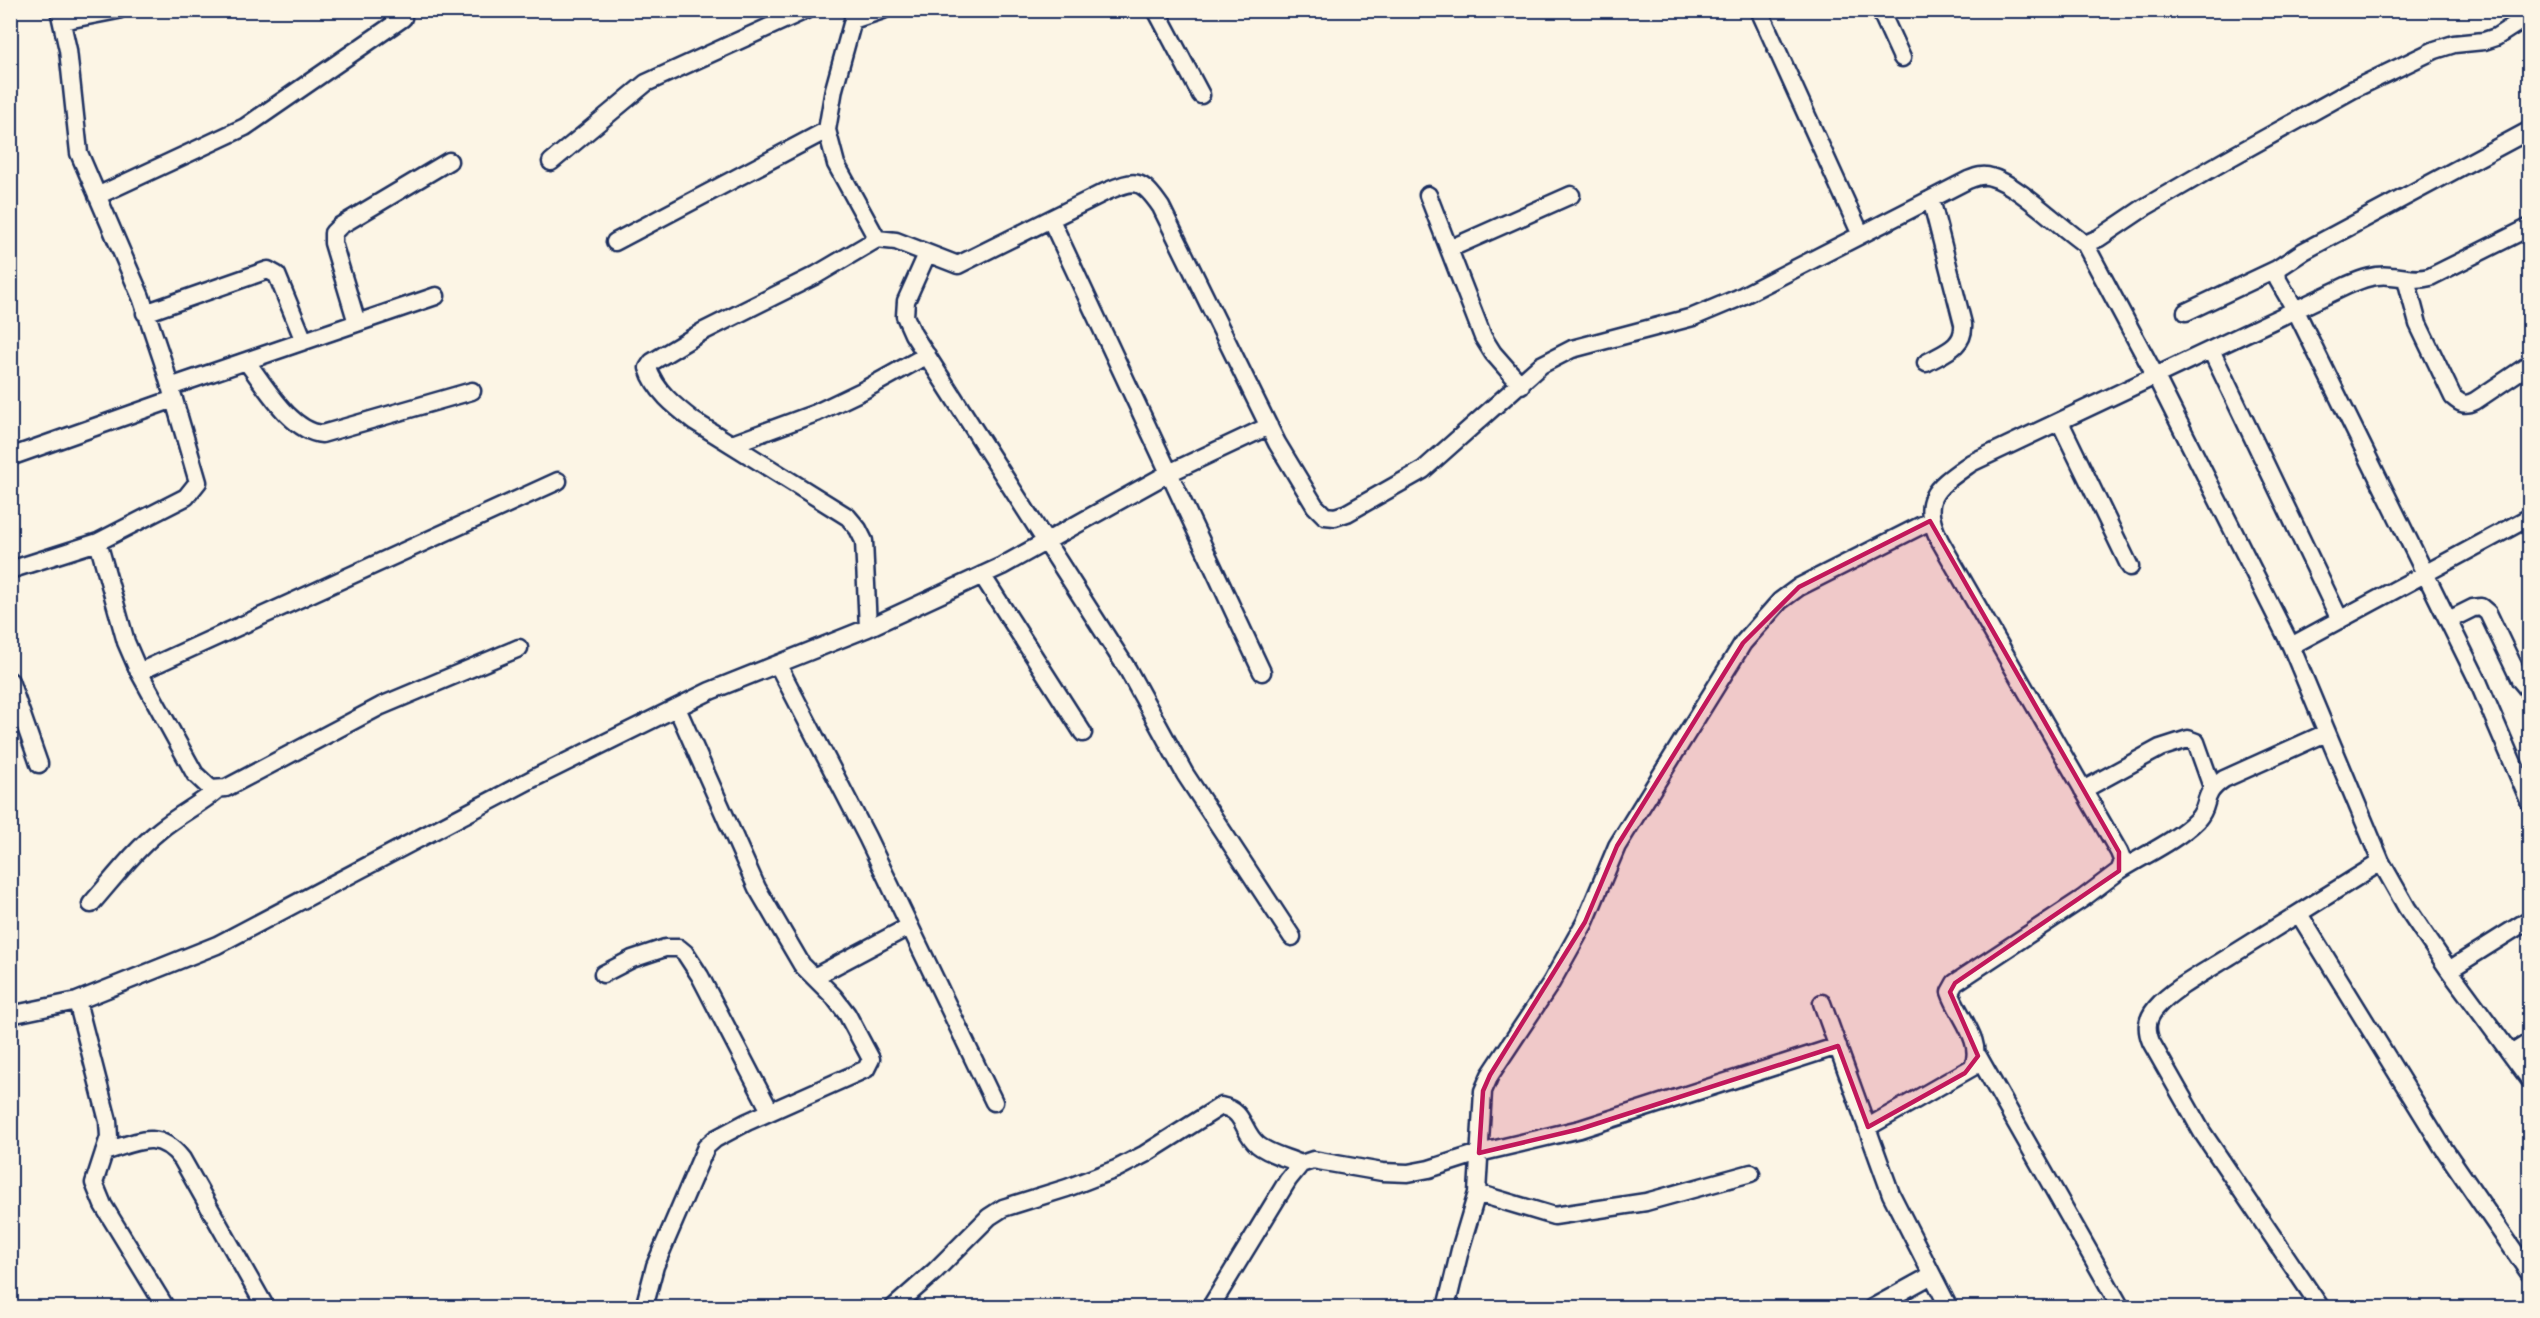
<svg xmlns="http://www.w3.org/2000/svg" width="2540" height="1318" font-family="Mali,sans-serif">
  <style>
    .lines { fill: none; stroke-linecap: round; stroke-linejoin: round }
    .street-casing { stroke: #1b2f5e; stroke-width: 21 }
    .street { stroke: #fcf5e5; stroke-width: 16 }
    .marked { fill: #c2185b; fill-opacity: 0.2; stroke: #c2185b; stroke-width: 4.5; stroke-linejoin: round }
  </style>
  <rect width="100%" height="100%" fill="#fcf5e5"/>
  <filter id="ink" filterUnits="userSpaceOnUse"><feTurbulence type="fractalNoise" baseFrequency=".0167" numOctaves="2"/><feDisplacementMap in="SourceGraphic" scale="12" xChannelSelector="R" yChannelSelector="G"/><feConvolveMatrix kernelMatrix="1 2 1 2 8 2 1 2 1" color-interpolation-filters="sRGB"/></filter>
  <g filter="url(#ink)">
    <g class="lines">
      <!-- street casing -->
      <g class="street-casing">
        <path id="street" d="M 853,10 L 853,20 L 834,89 L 827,130 L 836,164 L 877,239
          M 1156,10 L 1201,95
          M 1759,10 L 1861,235
          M 1880,10 L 1902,58
          M 853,20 L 883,10
          M 62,21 L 118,10
          M 2530,130 L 2304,251 L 2277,269 L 2278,280 L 2296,311 L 2477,679 L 2530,803
          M 551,162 L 646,83 L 806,10
          M 1428,195 L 1483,337 L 1493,353 L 1521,385
          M 97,196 L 245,127 L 403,18
          M 1051,220 L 1262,672
          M 615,242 L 827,130
          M 2085,244 L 2156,377 L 2291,646 L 2381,862 L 2407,908 L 2449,970 L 2530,1080
          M 1449,249 L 1571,195
          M 927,254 L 906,301 L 905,316 L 913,334 L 1128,670 L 1185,774 L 1292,937
          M 2406,279 L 2418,324 L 2453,397 C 2461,404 2465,406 2475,401 L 2530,364
          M 2186,312 L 2277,269
          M 145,313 L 268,270 L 277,275 L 304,341
          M 357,323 L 333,243 L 333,233 L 340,226 L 449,161
          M 2211,350 L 2340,620
          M 246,361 C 265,385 290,431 322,434 L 472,391
          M 1926,363 C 1943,353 1965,347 1963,324 L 1931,199
          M 170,387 L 436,296
          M 2060,422 L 2130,567
          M 732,444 L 816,413 L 862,391 L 927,355
          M 10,457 L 174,399
          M 98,542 L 126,642 L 139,672 L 195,774 L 211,789 L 226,788 L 381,706 L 519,648
          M 10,570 L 98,542 L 186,497 L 198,482 L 163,362 L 141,297 L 79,153 L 68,50 L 59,10
          M 982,575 L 1083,733
          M 2449,620 L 2473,608 L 2481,607 L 2488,613 L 2520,680 L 2530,692
          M 868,628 L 1002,566 L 1169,473 L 1269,426
          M 2291,646 L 2530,517
          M 778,665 L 867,837 L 994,1102
          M 139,672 L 558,481
          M 10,681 L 39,764
          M 2083,790 L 2160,748 L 2188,739 L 2196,742 L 2212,787
          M 2119,871 C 2144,855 2176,841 2197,820 C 2212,804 2199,796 2224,779 L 2326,733
          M 91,904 C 113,879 134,851 160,830 C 178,815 199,805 217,790
          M 2299,914 L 2442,1146 L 2530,1274
          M 2449,970 L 2530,919
          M 603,974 L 632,959 L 665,948 L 679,948 L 685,953 L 700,976 L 770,1111
          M 814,977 L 910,926
          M 77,1001 L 108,1121 L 109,1137 L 94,1183 L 103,1205 L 166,1308
          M 1822,1003 L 1891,1194 L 1949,1308
          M 10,1015 L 77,1001 L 217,945 L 534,778 L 710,691 L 868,628 L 864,541 L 858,529 L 848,517 L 694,421 C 676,407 655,391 648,368 L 652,362 L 702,332 L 816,275 L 877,239 L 896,241 L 958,265 L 1105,192 C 1136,179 1141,178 1161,207 L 1277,443 L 1315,506 L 1325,516 L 1335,517 L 1347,513 L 1423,470 L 1541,365 L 1572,349 L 1693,317 L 1736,299 L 1968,180 C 1976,177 1983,174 1991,177 C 2016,183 2061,228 2085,244 L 2099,238 L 2145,207 L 2226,160 L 2352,90 L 2435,50 L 2454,44 L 2484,41 L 2496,37 L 2530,15
          M 2511,1054 L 2530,1042
          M 1978,1056 L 2121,1308
          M 1868,1127 L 1973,1067 C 1984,1041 1958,1016 1950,992 L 1955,983 L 2082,899 L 2119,871 L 2123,862 L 2119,852 L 1940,541 C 1918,498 1936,488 1971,463 L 2348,285 C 2362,279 2375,274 2391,276 C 2406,277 2415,281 2430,277 L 2530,227
          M 104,1152 C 137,1142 158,1128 182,1159 L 266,1308
          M 1477,1193 L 1554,1216 L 1646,1202 L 1751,1173
          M 644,1308 L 655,1266 L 706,1147 L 715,1139 L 747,1122 L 866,1069 L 871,1059 L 847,1014 L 834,997 L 802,965 L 757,888 L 677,708
          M 893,1308 L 935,1271 L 989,1217 L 1003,1208 L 1067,1188 L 1116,1169 L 1145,1154 L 1221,1106 C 1246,1111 1241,1131 1258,1145 C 1269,1154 1288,1158 1301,1164
          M 1210,1308 L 1288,1180 L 1301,1164 L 1313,1160 L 1382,1172 L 1408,1173 L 1429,1169 L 1479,1153 L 1580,1129 L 1838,1046
          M 1446,1308 L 1460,1250 L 1477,1193 L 1483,1091 L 1490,1075 L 1551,983 L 1585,922 L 1617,846 L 1743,643 L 1780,601 L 1799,587 L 1930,521
          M 1872,1308 L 1932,1275
          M 2321,1308 L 2202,1132 L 2151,1042 C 2146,1029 2146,1020 2156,1008 C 2172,989 2210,969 2232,955 C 2282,924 2331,893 2381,862"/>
      </g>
      <!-- street -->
      <use href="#street" class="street"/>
    </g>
  </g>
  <!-- marked area -->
  <path class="marked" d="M 1930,521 L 2119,852 L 2119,871 L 1955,983 L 1950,992 L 1978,1056 L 1965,1073 L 1868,1127 L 1838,1046 L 1580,1129 L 1479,1153 L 1483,1091 L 1490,1075 L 1585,922 L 1617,846 L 1743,643 L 1799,587 Z"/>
  <!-- margin -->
  <rect width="2540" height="1318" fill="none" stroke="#fcf5e5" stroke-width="36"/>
  <rect x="18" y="18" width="2504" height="1282" fill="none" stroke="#1b2f5e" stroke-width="2" filter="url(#ink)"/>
</svg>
